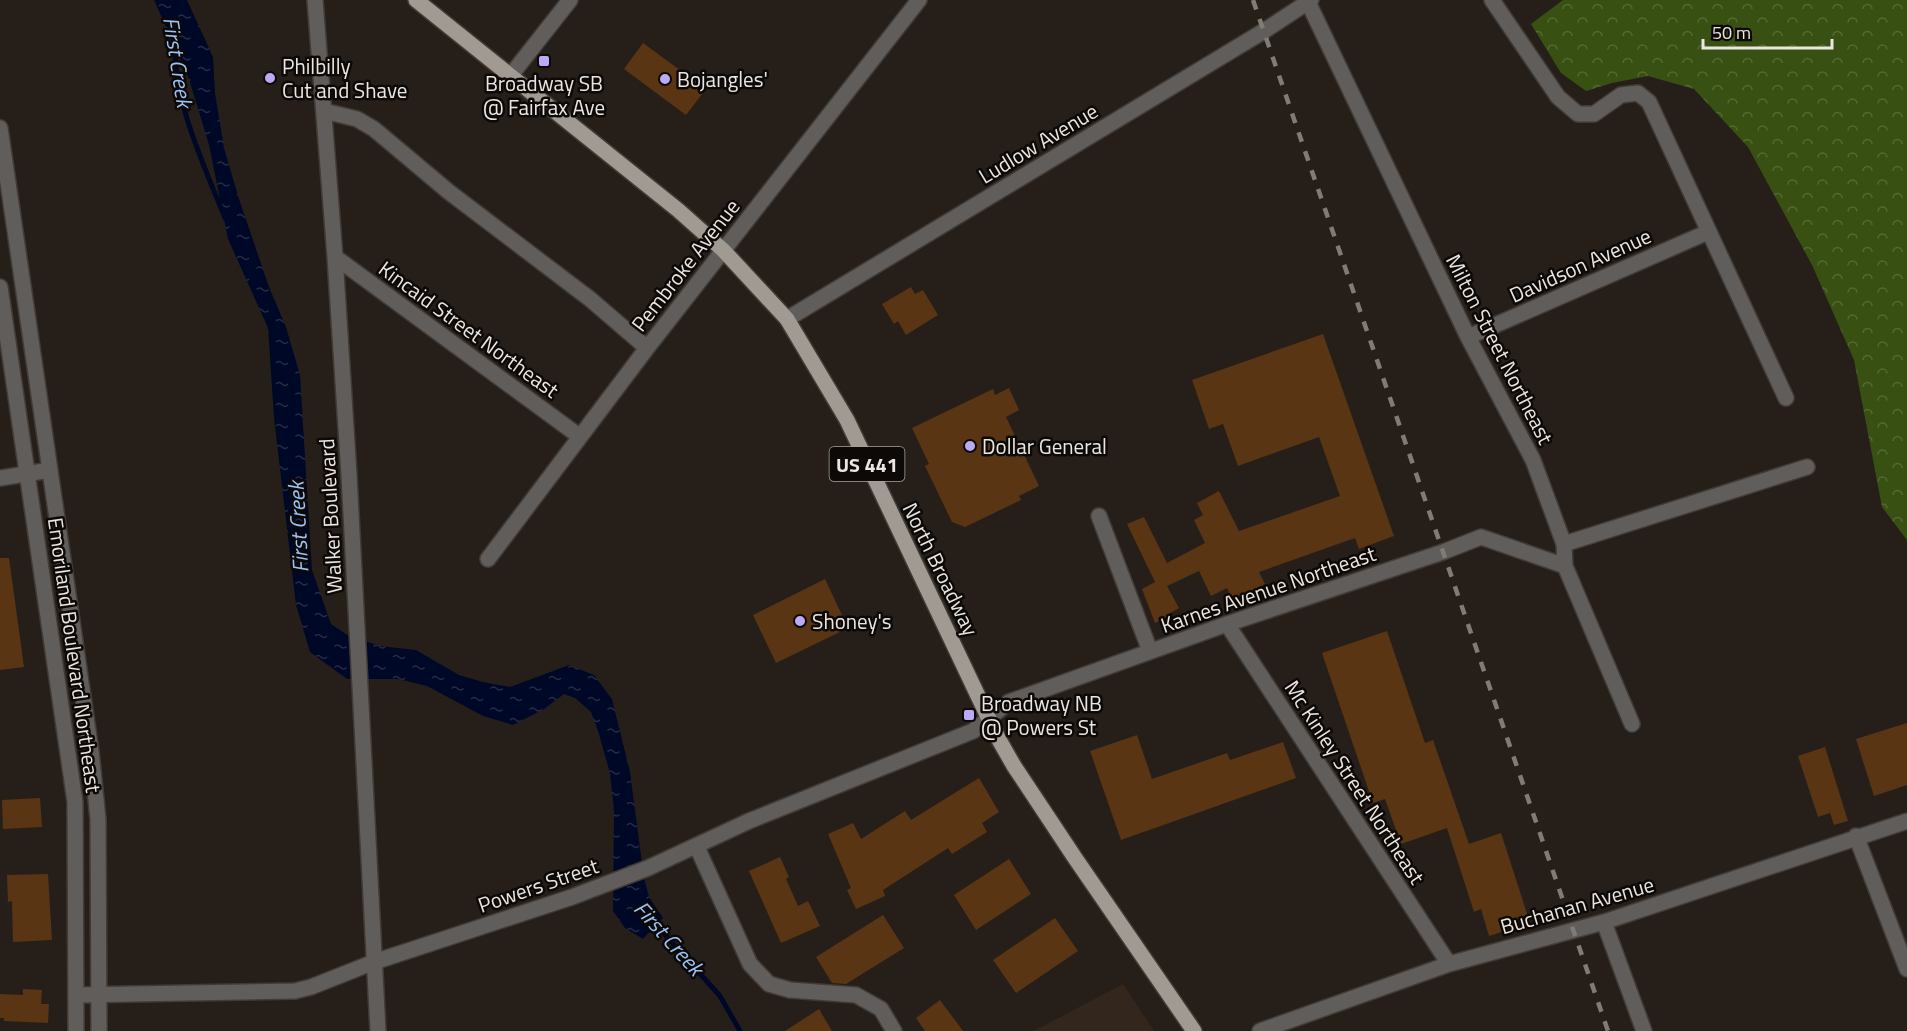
<svg xmlns="http://www.w3.org/2000/svg" width="1907" height="1031" font-family="'Titillium Web',sans-serif">
  <style>
    .built { fill: #33261d }
    .forest { fill: url(#forest-crowns) }
    .water { fill: url(#water-ripples) }
    .lines { fill: none; stroke-linecap: round; stroke-linejoin: round }
    .stream { stroke: #000827; stroke-width: 5 }
    .building { fill: #593514 }
    .street-casing { stroke: #423b35; stroke-width: 18 }
    .primary-casing { stroke: #423b35; stroke-width: 18 }
    .street { stroke: #605d5a; stroke-width: 15 }
    .primary { stroke: #a19a93; stroke-width: 15 }
    .rail { stroke: #817b76; stroke-width: 4.5; stroke-dasharray: 10 10; stroke-linecap: butt }
    .poi-dot { fill: #bbaaf6; stroke: #0d0907; stroke-width: 2 }
    .labels { text-anchor: middle; dominant-baseline: central; stroke-width: 5; stroke-linejoin: round; paint-order: stroke }
    .shield { fill: #0d0907; stroke: #a8a4a0; stroke-width: 1.5 }
    .shield-label { font-size: 20px; font-weight: bold; fill: #ebe6e2 }
    .poi-label { font-size: 21px; fill: #ebe6e2; stroke: #0d0907; text-anchor: start }
    .street-label { font-size: 21px; fill: #ebe6e2; stroke: #0d0907 }
    .water-label { font-size: 22px; font-style: italic; fill: #9bc3f8; stroke: #0d0907 }
  </style>
  <defs>
    <pattern id="forest-crowns" width="20" height="18" patternUnits="userSpaceOnUse" patternTransform="scale(1.5)"><rect width="20" height="18" fill="#385012"/><path d="M2 6a3 3 0 1 1 6 0M12 15a3 3 0 1 1 6 0" fill="none" stroke="#556934"/></pattern>
    <pattern id="water-ripples" width="26" height="14" patternUnits="userSpaceOnUse" patternTransform="scale(1.5)"><rect width="26" height="14" fill="#000827"/><path d="M2 4q2-2 4 0t4 0M15 11q2-2 4 0t4 0" fill="none" stroke="#252c46"/></pattern>
  </defs>
  <rect width="100%" height="100%" fill="#261f19"/>
  <!-- built -->
  <path class="built" d="M 1123,984 L 1154,1031 L 1034,1031 Z"/>
  <!-- forest -->
  <path class="forest" d="M 1563,0 L 1907,0 L 1907,540 L 1882,507 L 1854,360 L 1812,265 L 1748,147 L 1694,89 L 1648,76 L 1612,83 L 1586,91 L 1561,73 L 1531,24 Z"/>
  <!-- water -->
  <path class="water" d="M 154,0 L 187,0 L 213,57 L 215,93 L 224,148 L 239,199 L 269,287 L 286,327 L 300,375 L 312,570 L 331,624 L 349,636 L 380,646 L 416,650 L 459,675 L 483,682 L 510,687 L 569,665 L 594,675 L 612,699 L 630,772 L 644,878 L 649,897 L 663,918 L 643,939 L 625,928 L 613,911 L 614,811 L 610,773 L 598,731 L 591,712 L 575,698 L 564,694 L 544,709 L 513,725 L 483,716 L 427,686 L 398,679 L 347,679 L 310,652 L 296,605 L 274,418 L 268,328 L 228,239 L 209,145 L 189,79 Z"/>
  <g class="lines">
    <!-- stream -->
    <path class="stream" d="M 175,38 C 172,98 203,163 225,218
      M 652,920 L 720,996 L 740,1031"/>
  </g>
  <!-- building -->
  <path class="building" d="M 643,43 L 706,89 L 686,115 L 624,69 Z
    M 911,287 L 915,294 L 923,290 L 938,315 L 906,335 L 898,321 L 894,324 L 882,304 Z
    M 1323,334 L 1394,536 L 1359,549 L 1355,538 L 1259,572 L 1265,584 L 1233,600 L 1227,588 L 1211,596 L 1199,571 L 1167,586 L 1179,608 L 1167,615 L 1168,617 L 1155,623 L 1142,589 L 1155,582 L 1127,524 L 1144,517 L 1167,563 L 1205,543 L 1194,520 L 1203,515 L 1197,503 L 1219,491 L 1239,531 L 1340,496 L 1319,437 L 1238,466 L 1223,424 L 1209,429 L 1192,380 Z
    M 1009,388 L 1019,410 L 1006,417 L 1039,486 L 1019,496 L 1021,500 L 965,527 L 952,522 L 925,466 L 929,464 L 912,428 L 993,389 L 995,395 Z
    M 0,558 L 9,558 L 24,667 L 0,670 Z
    M 825,579 L 848,628 L 776,663 L 753,615 Z
    M 1387,631 L 1425,743 L 1433,740 L 1469,844 L 1501,833 L 1530,923 L 1489,936 L 1481,909 L 1474,912 L 1447,828 L 1401,844 L 1385,799 L 1373,803 L 1322,653 Z
    M 1907,723 L 1907,785 L 1874,796 L 1856,739 Z
    M 1137,735 L 1152,779 L 1227,753 L 1230,760 L 1283,742 L 1296,778 L 1121,840 L 1090,751 Z
    M 1825,747 L 1848,821 L 1834,825 L 1830,813 L 1818,817 L 1798,756 Z
    M 979,778 L 999,812 L 982,823 L 987,832 L 952,854 L 948,848 L 883,890 L 885,896 L 856,909 L 847,890 L 851,888 L 828,834 L 853,823 L 861,839 L 905,811 L 911,820 Z
    M 40,798 L 42,827 L 3,829 L 2,800 Z
    M 780,857 L 789,877 L 786,879 L 798,906 L 808,901 L 820,926 L 781,943 L 749,871 Z
    M 1009,859 L 1031,894 L 976,930 L 954,895 Z
    M 48,874 L 52,940 L 13,942 L 12,901 L 8,902 L 7,875 Z
    M 883,915 L 904,948 L 846,984 L 832,983 L 816,957 Z
    M 1055,918 L 1078,951 L 1016,993 L 993,960 Z
    M 23,989 L 42,990 L 41,1004 L 49,1004 L 48,1023 L 4,1021 L 4,1018 L 0,1018 L 0,994 L 23,995 Z
    M 940,1000 L 963,1031 L 925,1031 L 916,1018 Z
    M 819,1009 L 832,1031 L 785,1031 Z"/>
  <g class="lines">
    <!-- street casing -->
    <g class="street-casing">
      <path id="street" d="M 315,0 L 335,257 L 349,475 L 378,1031
        M 1492,0 L 1558,97 L 1578,114 L 1594,114 L 1621,95 L 1638,93 L 1649,102 L 1786,398
        M 1308,2 L 1468,337 L 1533,460 L 1564,544 L 1565,566 L 1632,724
        M 511,75 L 570,0
        M 324,111 L 357,119 L 374,129 L 449,192 L 590,299 L 647,348
        M 0,128 L 91,751 L 98,819 L 99,1031
        M 335,257 L 579,436
        M 0,287 L 75,802 L 76,1031
        M 787,319 L 1264,31 L 1311,0
        M 1468,337 L 1708,232
        M 0,478 L 50,470
        M 1099,516 L 1150,651
        M 1564,544 L 1807,467
        M 488,559 L 647,348 L 919,0
        M 1227,624 L 1449,964
        M 1856,836 L 1907,969
        M 697,847 L 750,964 L 769,984 L 790,990 L 856,995 L 881,1009 L 894,1031
        M 1604,922 L 1644,1031
        M 77,995 L 295,991 L 311,987 L 374,962 L 572,897 L 648,868 L 749,821 L 973,731 L 1009,702 L 1227,624 L 1443,552 L 1481,537 L 1565,566
        M 1260,1031 L 1449,964 L 1604,922 L 1907,821"/>
    </g>
    <!-- primary casing -->
    <g class="primary-casing">
      <path id="primary" d="M 416,0 L 678,210 L 723,250 L 787,319 L 847,420 L 998,738 L 1014,766 L 1075,858 L 1194,1031"/>
    </g>
    <!-- street -->
    <use href="#street" class="street"/>
    <!-- primary -->
    <use href="#primary" class="primary"/>
    <!-- rail -->
    <path class="rail" d="M 1253,0 L 1608,1031"/>
  </g>
  <!-- markers -->
  <g class="poi-dot">
    <rect x="538" y="55" width="12" height="12" rx="3"/>
    <circle cx="270" cy="78" r="6"/>
    <circle cx="665" cy="79" r="6"/>
    <circle cx="970" cy="446" r="6"/>
    <circle cx="800" cy="621" r="6"/>
    <rect x="963" y="709" width="12" height="12" rx="3"/>
  </g>
  <g class="labels">
    <!-- shield labels -->
    <rect class="shield" x="829.5" y="447" width="75" height="34" rx="4.5"/>
    <g class="shield-label">
      <text x="867" y="464">US 441</text>
    </g>
    <!-- poi labels -->
    <g class="poi-label">
      <text x="282" y="66">Philbilly<tspan x="282" dy="24">Cut and Shave</tspan></text>
      <text x="677" y="79">Bojangles'</text>
      <text x="544" y="83" text-anchor="middle">Broadway SB<tspan x="544" dy="24">@ Fairfax Ave</tspan></text>
      <text x="982" y="446">Dollar General</text>
      <text x="812" y="621">Shoney's</text>
      <text x="981" y="703">Broadway NB<tspan x="981" dy="24">@ Powers St</tspan></text>
    </g>
    <!-- street labels -->
    <g class="street-label">
      <text transform="translate(1038 143) rotate(-31)">Ludlow Avenue</text>
      <text transform="translate(685 265) rotate(-52)">Pembroke Avenue</text>
      <text transform="translate(1580 265) rotate(-24)">Davidson Avenue</text>
      <text transform="translate(469 329) rotate(36)">Kincaid Street Northeast</text>
      <text transform="translate(1500 349) rotate(63)">Milton Street Northeast</text>
      <text transform="translate(330 516) rotate(-93)">Walker Boulevard</text>
      <text transform="translate(941 569) rotate(64)">North Broadway</text>
      <text transform="translate(1268 589) rotate(-19)">Karnes Avenue Northeast</text>
      <text transform="translate(75 655) rotate(82)">Emoriland Boulevard Northeast</text>
      <text transform="translate(1355 782) rotate(57)">Mc Kinley Street Northeast</text>
      <text transform="translate(538 885) rotate(-19)">Powers Street</text>
      <text transform="translate(1577 905) rotate(-16)">Buchanan Avenue</text>
    </g>
    <!-- water labels -->
    <g class="water-label">
      <text transform="translate(178 62) rotate(81)">First Creek</text>
      <text transform="translate(298 527) rotate(-93)">First Creek</text>
      <text transform="translate(669 938) rotate(48)">First Creek</text>
    </g>
  </g>
  <!-- scale -->
  <path d="M1703 39v9h129v-9" fill="none" stroke="#ebe6e2" stroke-width="3"/>
  <text x="1712" y="39" font-size="18" fill="#ebe6e2" stroke="#0d0907" stroke-width="4.5" paint-order="stroke">50 m</text>
</svg>
